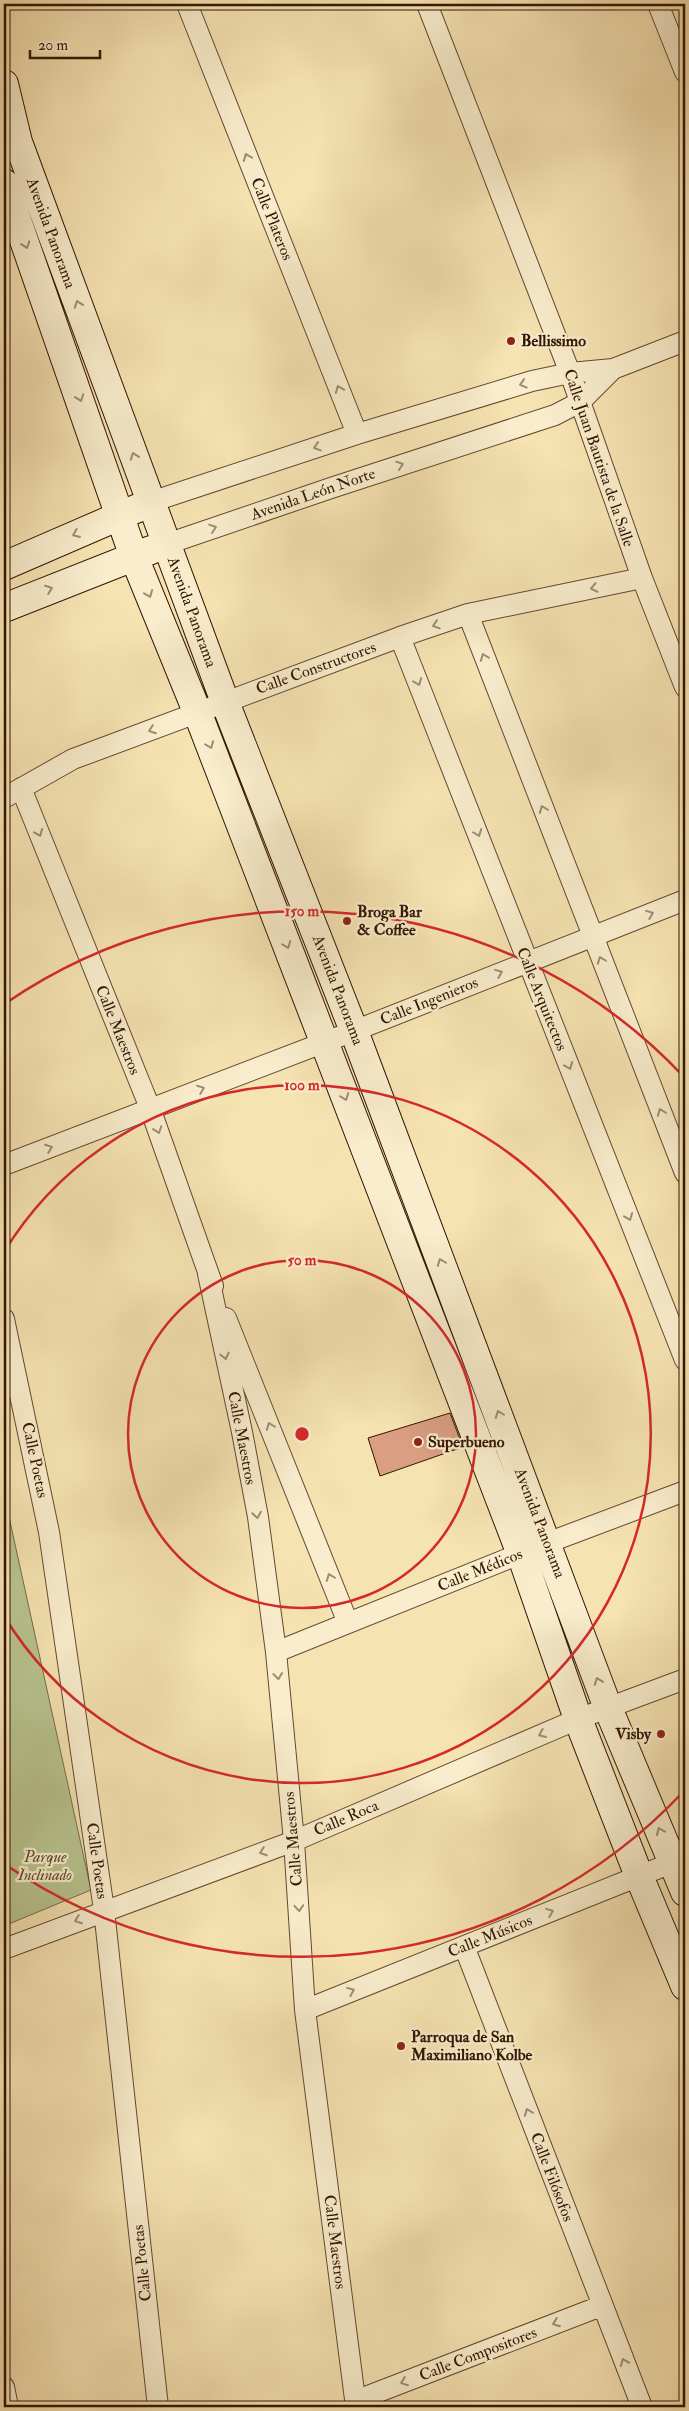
<svg xmlns="http://www.w3.org/2000/svg" width="689" height="2411" font-family="'IM FELL Double Pica',serif">
  <style>
    .green { fill: #b8c48f; stroke: #766c48 }
    .building { fill: #da9e82; stroke: #331502 }
    .lines { fill: none; stroke-linecap: round; stroke-linejoin: round }
    .street-casing { stroke: #64482e; stroke-width: 22 }
    .secondary-casing { stroke: #331502; stroke-width: 30 }
    .street { stroke: #f9edcd; stroke-width: 20 }
    .secondary { stroke: #f9edcd; stroke-width: 28 }
    .oneway { stroke: #a08c72 }
    .ring { fill: none; stroke: #d62828; stroke-width: 2.5 }
    .poi-dot { fill: #8f2418; stroke: #f9edcd; stroke-width: 2 }
    .labels { text-anchor: middle; dominant-baseline: central; stroke-width: 4.5; stroke-linejoin: round; paint-order: stroke }
    .street-label { font-size: 16px; fill: #331502; stroke: #f9edcd }
    .poi-label { font-size: 16px; font-weight: bold; fill: #331502; stroke: #f9edcd; text-anchor: start }
    .park-label { font-size: 16px; font-style: italic; fill: #5b4a2c; stroke: #f9edcd }
    .centre { fill: #d62828; stroke: #f9edcd; stroke-width: 2.5 }
    .ring-label { font-size: 15px; text-anchor: middle; font-weight: bold; fill: #d62828; stroke: #f9edcd; stroke-width: 4.5; stroke-linejoin: round; paint-order: stroke }
  </style>
  <rect width="100%" height="100%" fill="#f6e3b2"/>
  <filter id="stains"><feTurbulence type="fractalNoise" baseFrequency=".004" numOctaves="4"/><feColorMatrix values="0 0 0 0 .2 0 0 0 0 .09 0 0 0 0 .02 0 0 0 .5 -.17"/></filter>
  <radialGradient id="worn" r=".72"><stop offset=".6" stop-color="#630" stop-opacity="0"/><stop offset="1" stop-color="#630" stop-opacity=".3"/></radialGradient>
  <!-- green -->
  <path class="green" d="M 4,1494 L 91,1890 L 4,1926 Z"/>
  <!-- building -->
  <path class="building" d="M 450,1413 L 463,1447 L 380,1476 L 368,1438 Z"/>
  <g class="lines">
    <!-- street casing -->
    <g class="street-casing">
      <path id="street" d="M 187,4 L 357,434
        M 427,4 L 570,373 L 642,578 L 685,687
        M 658,4 L 685,72
        M 151,502 L 357,434 L 532,381 L 570,373 L 613,369 L 685,341
        M 167,544 L 331,488 L 555,415 L 580,402 L 613,369
        M 468,614 L 685,1173
        M 400,637 L 685,1360
        M 21,788 L 150,1108 L 213,1286
        M 4,798 L 73,759 L 400,637 L 468,614 L 642,578
        M 4,1165 L 354,1031 L 685,900
        M 208,1274 L 242,1432 L 258,1517 L 276,1652 L 294,1841 L 305,2010 L 356,2407
        M 226,1318 L 348,1623
        M 4,1319 L 49,1532 L 104,1910 L 158,2407
        M 276,1652 L 547,1543 L 685,1491
        M 464,1946 L 642,2407
        M 4,1949 L 294,1841 L 578,1719 L 685,1679
        M 305,2010 L 674,1862
        M 4,2387 L 8,2407
        M 355,2401 L 601,2306"/>
    </g>
    <!-- secondary casing -->
    <g class="secondary-casing">
      <path id="secondary" d="M 4,84 L 18,142 L 225,702 L 354,1031 L 608,1708 L 685,1892
        M 4,183 L 134,557 L 198,714 L 521,1554 L 578,1719 L 639,1876 L 685,1986
        M 4,566 L 138,508
        M 4,608 L 151,550"/>
    </g>
    <!-- street -->
    <use href="#street" class="street"/>
    <!-- secondary -->
    <use href="#secondary" class="secondary"/>
  </g>
  <!-- one-way arrows -->
  <defs><path id="oneway-chevron" d="M-2-3.5L2.5 0L-2 3.5" fill="none" stroke-width="1.6" stroke-linecap="round" stroke-linejoin="round" transform="scale(1.25)"/></defs>
  <g class="oneway">
    <use href="#oneway-chevron" transform="translate(247 157) rotate(-112)"/>
    <use href="#oneway-chevron" transform="translate(26 245) rotate(71)"/>
    <use href="#oneway-chevron" transform="translate(78 304) rotate(-110)"/>
    <use href="#oneway-chevron" transform="translate(523 384) rotate(163)"/>
    <use href="#oneway-chevron" transform="translate(339 389) rotate(-112)"/>
    <use href="#oneway-chevron" transform="translate(80 398) rotate(71)"/>
    <use href="#oneway-chevron" transform="translate(317 447) rotate(162)"/>
    <use href="#oneway-chevron" transform="translate(134 456) rotate(-110)"/>
    <use href="#oneway-chevron" transform="translate(400 465) rotate(-18)"/>
    <use href="#oneway-chevron" transform="translate(213 528) rotate(-19)"/>
    <use href="#oneway-chevron" transform="translate(76 534) rotate(157)"/>
    <use href="#oneway-chevron" transform="translate(594 588) rotate(168)"/>
    <use href="#oneway-chevron" transform="translate(49 589) rotate(-21)"/>
    <use href="#oneway-chevron" transform="translate(149 594) rotate(68)"/>
    <use href="#oneway-chevron" transform="translate(436 625) rotate(162)"/>
    <use href="#oneway-chevron" transform="translate(484 657) rotate(-111)"/>
    <use href="#oneway-chevron" transform="translate(418 682) rotate(69)"/>
    <use href="#oneway-chevron" transform="translate(152 730) rotate(160)"/>
    <use href="#oneway-chevron" transform="translate(210 745) rotate(69)"/>
    <use href="#oneway-chevron" transform="translate(543 809) rotate(-111)"/>
    <use href="#oneway-chevron" transform="translate(39 833) rotate(68)"/>
    <use href="#oneway-chevron" transform="translate(478 833) rotate(69)"/>
    <use href="#oneway-chevron" transform="translate(650 914) rotate(-22)"/>
    <use href="#oneway-chevron" transform="translate(287 945) rotate(69)"/>
    <use href="#oneway-chevron" transform="translate(601 960) rotate(-111)"/>
    <use href="#oneway-chevron" transform="translate(499 973) rotate(-22)"/>
    <use href="#oneway-chevron" transform="translate(569 1066) rotate(68)"/>
    <use href="#oneway-chevron" transform="translate(201 1089) rotate(-21)"/>
    <use href="#oneway-chevron" transform="translate(345 1097) rotate(69)"/>
    <use href="#oneway-chevron" transform="translate(661 1112) rotate(-111)"/>
    <use href="#oneway-chevron" transform="translate(158 1130) rotate(71)"/>
    <use href="#oneway-chevron" transform="translate(49 1148) rotate(-21)"/>
    <use href="#oneway-chevron" transform="translate(629 1217) rotate(68)"/>
    <use href="#oneway-chevron" transform="translate(441 1262) rotate(-111)"/>
    <use href="#oneway-chevron" transform="translate(225 1356) rotate(77)"/>
    <use href="#oneway-chevron" transform="translate(499 1414) rotate(-111)"/>
    <use href="#oneway-chevron" transform="translate(270 1426) rotate(-111)"/>
    <use href="#oneway-chevron" transform="translate(257 1515) rotate(81)"/>
    <use href="#oneway-chevron" transform="translate(330 1577) rotate(-111)"/>
    <use href="#oneway-chevron" transform="translate(278 1676) rotate(84)"/>
    <use href="#oneway-chevron" transform="translate(598 1681) rotate(-110)"/>
    <use href="#oneway-chevron" transform="translate(542 1734) rotate(157)"/>
    <use href="#oneway-chevron" transform="translate(660 1831) rotate(-113)"/>
    <use href="#oneway-chevron" transform="translate(263 1852) rotate(160)"/>
    <use href="#oneway-chevron" transform="translate(299 1908) rotate(86)"/>
    <use href="#oneway-chevron" transform="translate(550 1912) rotate(-22)"/>
    <use href="#oneway-chevron" transform="translate(78 1920) rotate(159)"/>
    <use href="#oneway-chevron" transform="translate(351 1991) rotate(-22)"/>
    <use href="#oneway-chevron" transform="translate(528 2112) rotate(-111)"/>
    <use href="#oneway-chevron" transform="translate(556 2323) rotate(159)"/>
    <use href="#oneway-chevron" transform="translate(624 2362) rotate(-112)"/>
    <use href="#oneway-chevron" transform="translate(404 2382) rotate(159)"/>
  </g>
  <!-- distance rings -->
  <g class="ring">
    <circle cx="302" cy="1434" r="174"/>
    <path d="M4 1252A349 349 0 1 1 4 1616"/>
    <path d="M684 1791A523 523 0 0 1 6 1865M6 1003A523 523 0 0 1 684 1077"/>
  </g>
  <!-- markers -->
  <g class="poi-dot">
    <circle cx="511" cy="341" r="5"/>
    <circle cx="347" cy="921" r="5"/>
    <circle cx="418" cy="1442" r="5"/>
    <circle cx="661" cy="1734" r="5"/>
    <circle cx="401" cy="2046" r="5"/>
  </g>
  <g class="labels">
    <!-- street labels -->
    <g class="street-label">
      <text transform="translate(272 219) rotate(68)">Calle Plateros</text>
      <text transform="translate(51 233) rotate(70)">Avenida Panorama</text>
      <text transform="translate(599 458) rotate(71)">Calle Juan Bautista de la Salle</text>
      <text transform="translate(313 494) rotate(-19)">Avenida León Norte</text>
      <text transform="translate(192 612) rotate(70)">Avenida Panorama</text>
      <text transform="translate(316 668) rotate(-20)">Calle Constructores</text>
      <text transform="translate(338 990) rotate(69)">Avenida Panorama</text>
      <text transform="translate(542 999) rotate(68)">Calle Arquitectos</text>
      <text transform="translate(429 1001) rotate(-22)">Calle Ingenieros</text>
      <text transform="translate(118 1030) rotate(68)">Calle Maestros</text>
      <text transform="translate(242 1438) rotate(79)">Calle Maestros</text>
      <text transform="translate(35 1460) rotate(78)">Calle Poetas</text>
      <text transform="translate(540 1523) rotate(69)">Avenida Panorama</text>
      <text transform="translate(480 1570) rotate(-22)">Calle Médicos</text>
      <text transform="translate(346 1818) rotate(-23)">Calle Roca</text>
      <text transform="translate(293 1839) rotate(-95)">Calle Maestros</text>
      <text transform="translate(97 1861) rotate(82)">Calle Poetas</text>
      <text transform="translate(490 1936) rotate(-22)">Calle Músicos</text>
      <text transform="translate(552 2177) rotate(69)">Calle Filósofos</text>
      <text transform="translate(335 2242) rotate(83)">Calle Maestros</text>
      <text transform="translate(142 2263) rotate(-96)">Calle Poetas</text>
      <text transform="translate(478 2354) rotate(-21)">Calle Compositores</text>
    </g>
    <!-- poi labels -->
    <g class="poi-label">
      <text x="521" y="341">Bellissimo</text>
      <text x="357" y="912">Broga Bar<tspan x="357" dy="18">&amp; Coffee</tspan></text>
      <text x="428" y="1442">Superbueno</text>
      <text x="651" y="1734" text-anchor="end">Visby</text>
      <text x="411" y="2037">Parroqua de San<tspan x="411" dy="18">Maximiliano Kolbe</tspan></text>
    </g>
    <!-- park labels -->
    <g class="park-label">
      <text x="45" y="1857">Parque<tspan x="45" dy="18">Inclinado</tspan></text>
    </g>
  </g>
  <circle cx="302" cy="1434" r="8" class="centre"/>
  <g class="ring-label">
    <text x="302" y="916">150 m</text>
    <text x="302" y="1090">100 m</text>
    <text x="302" y="1265">50 m</text>
  </g>
  <!-- margin -->
  <rect width="689" height="2411" fill="none" stroke="#f6e3b2" stroke-width="20"/>
  <rect x="5" y="5" width="679" height="2401" fill="none" stroke="#331502" stroke-width="2.5"/>
  <rect x="10" y="10" width="669" height="2391" fill="none" stroke="#331502"/>
  <!-- scale -->
  <path d="M30 50v8h70v-8" fill="none" stroke="#331502" stroke-width="2.5"/>
  <text x="38" y="50" font-size="15" fill="#331502" stroke="#f9edcd" stroke-width="4" paint-order="stroke">20 m</text>
  <rect width="100%" height="100%" filter="url(#stains)"/>
  <rect width="100%" height="100%" fill="url(#worn)"/>
</svg>
